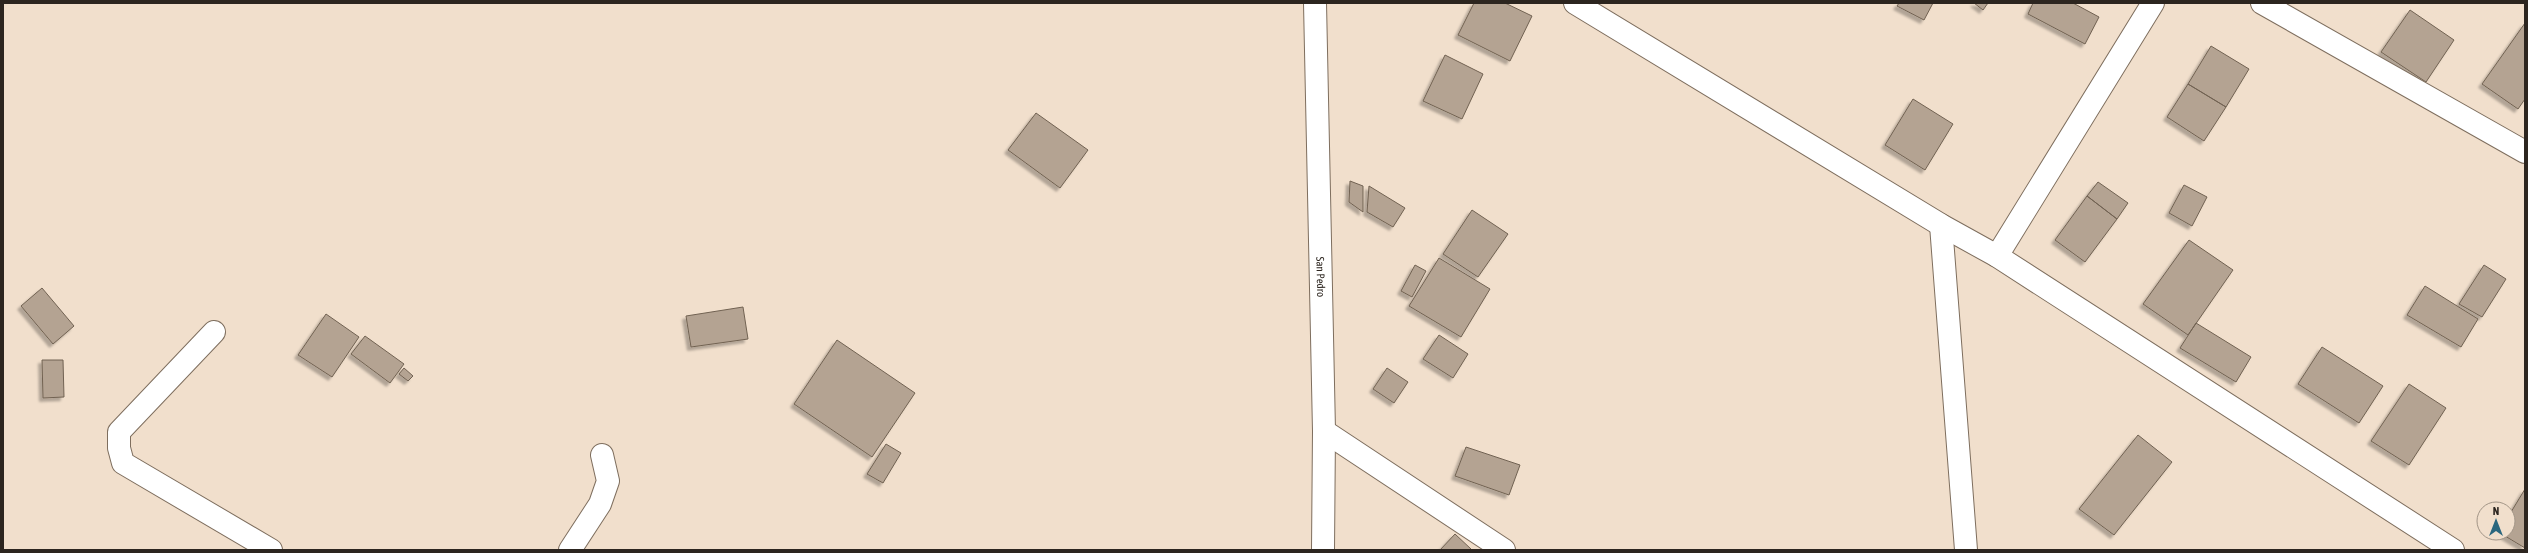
<svg xmlns="http://www.w3.org/2000/svg" width="2528" height="553" font-family="'Asap Condensed',sans-serif">
  <style>
    .building { fill: #b4a392; stroke: #716252; filter: url(#shadow) }
    .lines { fill: none; stroke-linecap: round; stroke-linejoin: round }
    .minor-casing { stroke: #7e6e5e; stroke-width: 24 }
    .minor { stroke: #fff; stroke-width: 22 }
    .labels { text-anchor: middle; dominant-baseline: central; stroke-width: 4; stroke-linejoin: round; paint-order: stroke }
    .street-label { font-size: 11px; fill: #2c251f; stroke: #f1dfcc }
  </style>
  <defs>
    <filter id="shadow"><feDropShadow dx="-3.5" dy="3.5" stdDeviation="1" flood-color="#0004"/></filter>
  </defs>
  <rect width="100%" height="100%" fill="#f1dfcc"/>
  <!-- building -->
  <path class="building" d="M 1474,3 L 1505,3 L 1532,16 L 1510,61 L 1458,35 Z
    M 1899,3 L 1933,3 L 1924,20 L 1897,6 Z
    M 1974,3 L 1988,3 L 1983,10 Z
    M 2033,3 L 2073,3 L 2099,17 L 2085,44 L 2028,14 Z
    M 2410,10 L 2454,40 L 2426,82 L 2381,52 Z
    M 2525,23 L 2525,99 L 2518,109 L 2482,84 Z
    M 2211,46 L 2249,69 L 2226,107 L 2188,84 Z
    M 1445,55 L 1483,74 L 1462,119 L 1423,101 Z
    M 2188,84 L 2226,107 L 2204,141 L 2167,117 Z
    M 1913,99 L 1953,124 L 1925,170 L 1885,145 Z
    M 1036,113 L 1088,150 L 1060,188 L 1008,150 Z
    M 1350,181 L 1363,186 L 1363,212 L 1349,202 Z
    M 2098,182 L 2128,203 L 2117,219 L 2087,196 Z
    M 2184,185 L 2207,197 L 2192,226 L 2169,213 Z
    M 1369,186 L 1405,208 L 1393,227 L 1367,212 Z
    M 2087,196 L 2117,219 L 2085,262 L 2055,240 Z
    M 1472,210 L 1508,234 L 1478,277 L 1443,254 Z
    M 2189,240 L 2233,270 L 2188,335 L 2143,304 Z
    M 1439,258 L 1490,289 L 1461,337 L 1409,306 Z
    M 1415,265 L 1426,271 L 1412,297 L 1401,291 Z
    M 2484,265 L 2506,279 L 2482,317 L 2459,304 Z
    M 2425,286 L 2478,319 L 2461,347 L 2407,315 Z
    M 42,288 L 74,326 L 53,344 L 21,306 Z
    M 743,307 L 748,339 L 691,347 L 686,316 Z
    M 326,314 L 359,337 L 332,377 L 298,355 Z
    M 2196,323 L 2251,357 L 2236,382 L 2180,348 Z
    M 1439,335 L 1468,354 L 1453,378 L 1423,359 Z
    M 365,336 L 404,364 L 390,383 L 351,354 Z
    M 837,340 L 915,393 L 872,457 L 794,404 Z
    M 2322,347 L 2383,386 L 2359,423 L 2298,384 Z
    M 42,360 L 63,360 L 64,397 L 43,398 Z
    M 404,368 L 413,376 L 408,381 L 399,374 Z
    M 1387,368 L 1408,382 L 1394,403 L 1373,389 Z
    M 2409,384 L 2446,408 L 2409,465 L 2371,441 Z
    M 2138,435 L 2172,462 L 2114,535 L 2079,509 Z
    M 886,444 L 901,453 L 883,483 L 867,474 Z
    M 1466,447 L 1520,465 L 1509,495 L 1455,476 Z
    M 2525,489 L 2525,548 L 2500,533 L 2508,533 L 2508,517 Z
    M 1455,534 L 1471,549 L 1471,550 L 1440,550 Z"/>
  <g class="lines">
    <!-- minor casing -->
    <g class="minor-casing">
      <g id="minor">
        <path id="s1" d="M 1315,3 L 1324,431 L 1323,550"/>
        <path d="M 1575,3 L 1941,225 L 1997,256 L 2453,550"/>
        <path d="M 2262,3 L 2525,152"/>
        <path d="M 1941,225 L 1966,550"/>
        <path d="M 1997,256 L 2153,3"/>
        <path d="M 214,332 L 119,432 L 119,448 L 123,463 L 271,550"/>
        <path d="M 1324,431 L 1504,550"/>
        <path d="M 570,550 L 600,504 L 608,481 L 602,455"/>
      </g>
    </g>
    <!-- minor -->
    <use href="#minor" class="minor"/>
  </g>
  <g class="labels">
    <!-- street labels -->
    <g class="street-label">
      <text stroke="none"><textPath href="#s1" startOffset="274">San Pedro</textPath></text>
    </g>
  </g>
  <!-- border -->
  <rect width="2528" height="553" fill="none" stroke="#2c251f" stroke-width="8"/>
  <!-- north arrow -->
  <g transform="translate(2496 521)"><circle r="19" fill="#f1dfcc" stroke="#a29587"/>
  <path d="M0-3L7 15L0 10L-7 15Z" fill="#2b677e"/>
  <text y="-6" font-size="11" font-weight="bold" text-anchor="middle" fill="#2c251f">N</text>
  </g>
</svg>
